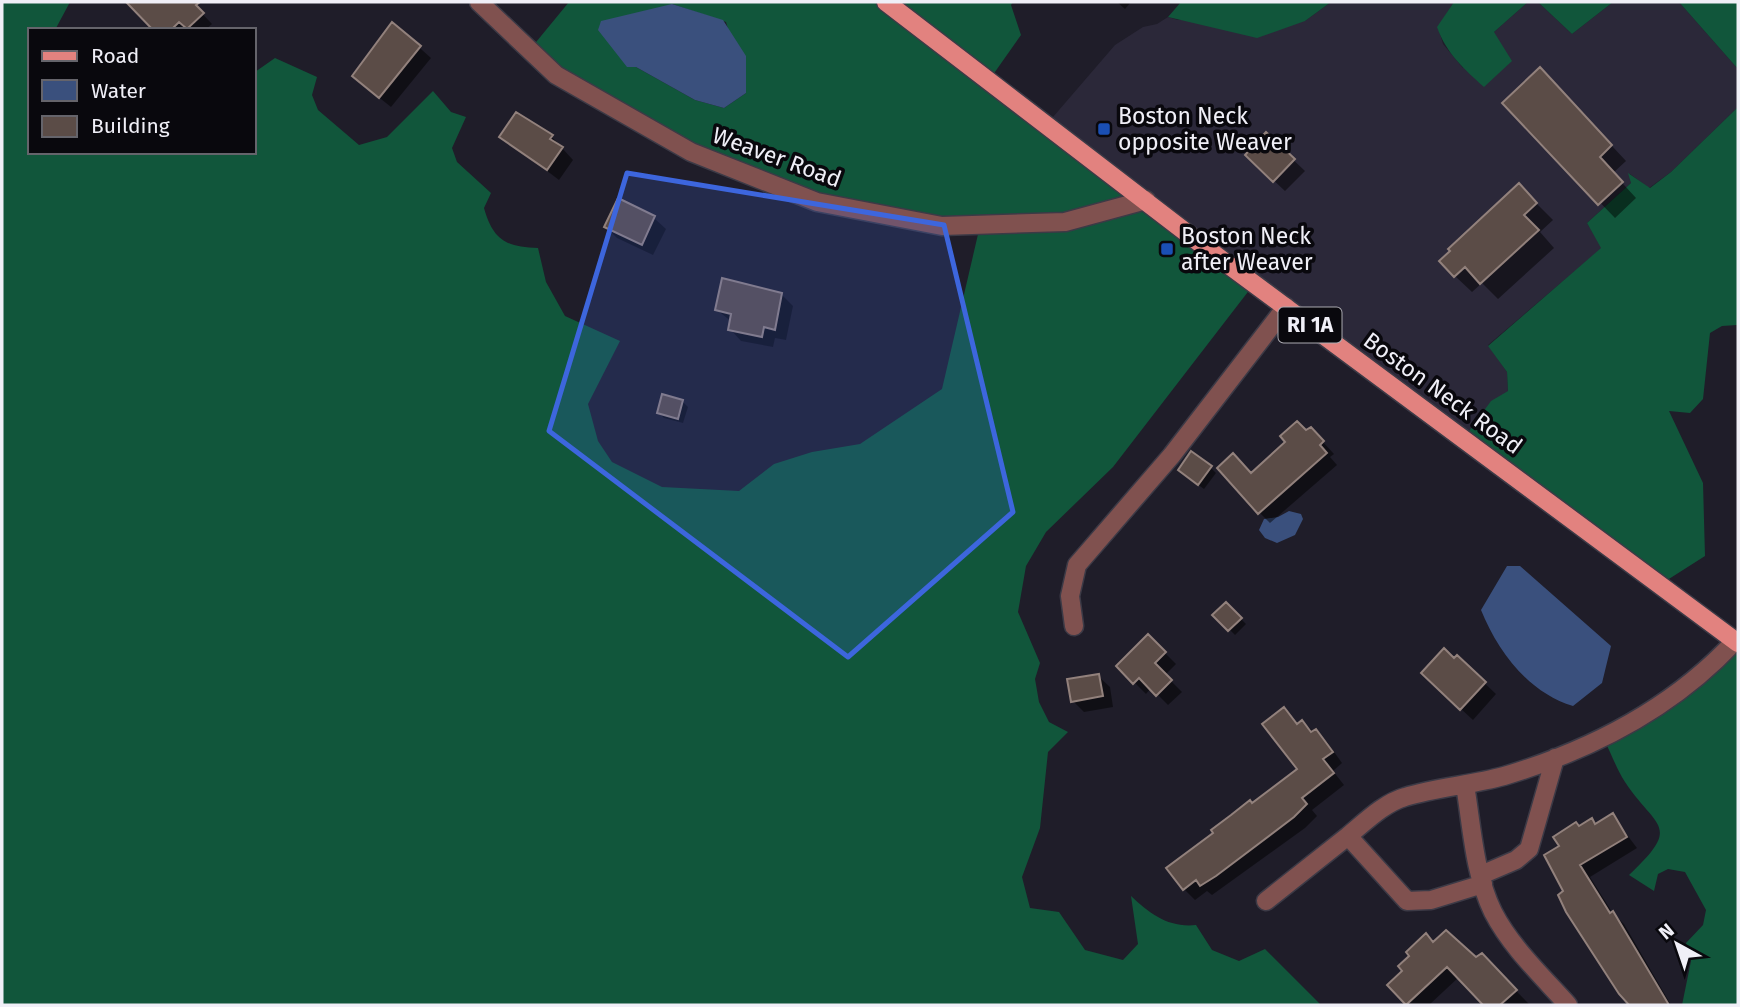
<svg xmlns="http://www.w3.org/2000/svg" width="1740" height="1007" font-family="'Fira Sans',sans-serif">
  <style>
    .built { fill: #2b2839 }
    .forest { fill: #11563b; fill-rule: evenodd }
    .water { fill: #3a507d }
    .shadow { fill: #0007 }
    .building { fill: #5b4c47; stroke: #92817c; stroke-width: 2 }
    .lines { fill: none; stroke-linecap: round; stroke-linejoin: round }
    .minor-casing { stroke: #3c3a46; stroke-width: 21 }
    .major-casing { stroke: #3c3a46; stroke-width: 21 }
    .minor { stroke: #80514f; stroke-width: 18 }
    .major { stroke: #e2827f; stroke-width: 18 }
    .marked { fill: #3d66dd; fill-opacity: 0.2; stroke: #3d66dd; stroke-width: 5; stroke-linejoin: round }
    .transit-dot { fill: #1a4fb4; stroke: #09080d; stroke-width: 2.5 }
    .labels { text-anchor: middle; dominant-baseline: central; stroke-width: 7; stroke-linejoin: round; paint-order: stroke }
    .shield { fill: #09080d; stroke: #abaab1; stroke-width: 2 }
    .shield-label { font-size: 21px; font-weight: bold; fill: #f0eff7 }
    .poi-label { font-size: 23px; fill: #f0eff7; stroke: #09080d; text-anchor: start }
    .street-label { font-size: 23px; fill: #f0eff7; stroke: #09080d }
  </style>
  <rect width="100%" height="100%" fill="#1f1d29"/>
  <!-- built -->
  <path class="built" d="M 1331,2 L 1454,2 L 1438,27 L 1443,44 L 1463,68 L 1494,32 L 1528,2 L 1538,2 L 1572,34 L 1613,2 L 1679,2 L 1738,69 L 1738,107 L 1671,172 L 1649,188 L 1630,174 L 1631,183 L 1587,223 L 1602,248 L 1488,345 L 1507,372 L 1508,392 L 1464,439 L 1047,124 L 1115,45 L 1143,27 L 1157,24 L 1168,17 L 1178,20 L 1305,21 Z"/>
  <!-- forest -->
  <path class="forest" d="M 2,2 L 70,2 L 55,30 L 30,30 L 30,152 L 254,152 L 255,72 L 275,58 L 317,77 L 312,95 L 318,110 L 359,145 L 387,137 L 433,91 L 451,112 L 466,117 L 452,148 L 457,162 L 491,193 L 484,208 C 493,240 506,247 538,248 L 546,282 L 565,316 L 620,341 L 588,404 L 598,441 L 612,462 L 662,487 L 739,491 L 774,464 L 812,452 L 860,444 L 942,389 L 979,230 L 813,202 L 688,152 L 557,76 L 532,47 L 569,2 L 1013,2 L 1011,5 L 1021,35 L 990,79 L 1254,284 L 1113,467 L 1046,532 L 1026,566 L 1018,612 L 1040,663 L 1035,679 L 1039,702 L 1049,722 L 1068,732 L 1048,752 L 1040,828 L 1022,877 L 1030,908 L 1059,912 L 1085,950 L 1123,960 L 1138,944 L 1131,896 C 1150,914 1169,928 1196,925 L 1212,950 L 1239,961 L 1265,949 L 1321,1005 L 2,1005 ZM 672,4 L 726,22 L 746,93 L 724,108 L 695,100 L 636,67 Z
    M 1181,2 L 1331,2 L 1305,21 L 1257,38 L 1168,17 Z
    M 1454,2 L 1528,2 L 1494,32 L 1512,61 L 1484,87 C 1464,69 1446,53 1437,27 Z
    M 1538,2 L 1613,2 L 1572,34 Z
    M 1679,2 L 1738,2 L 1738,69 Z
    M 1738,107 L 1737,325 L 1722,326 L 1710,333 L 1703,399 L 1690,413 L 1669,411 L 1703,483 L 1705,556 L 1661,584 L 1464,438 L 1491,401 L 1508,391 L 1507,372 L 1488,346 L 1601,248 L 1587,223 L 1631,183 L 1628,173 L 1650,188 L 1671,172 Z
    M 1738,647 L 1738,1005 L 1682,1005 L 1691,961 L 1686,943 L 1703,925 L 1706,910 L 1685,872 L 1668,869 L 1658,874 L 1654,891 L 1629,875 C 1683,824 1656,829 1625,782 C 1617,770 1612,755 1605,742 Z"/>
  <!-- water -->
  <path class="water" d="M 672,4 L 723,20 L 746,56 L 746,93 L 724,108 L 695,100 L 636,67 L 627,67 L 598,30 L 601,21 Z
    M 1289,511 L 1301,514 L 1303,519 L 1295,535 L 1277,543 L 1265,538 L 1259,530 L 1264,519 L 1278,517 Z
    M 1507,566 L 1520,566 L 1611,646 L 1602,683 L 1573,706 C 1529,693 1498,652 1481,610 Z"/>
  <!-- shadow -->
  <path class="shadow" d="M 125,2 L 197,2 L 194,5 L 212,24 L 205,30 L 154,30 Z
    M 1117,2 L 1131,2 L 1125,9 Z
    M 393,24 L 431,58 L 391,107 L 366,87 Z
    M 1555,85 L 1626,161 L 1613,173 L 1636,198 L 1615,218 L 1504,103 Z
    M 516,115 L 552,137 L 573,160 L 559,180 L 501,136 Z
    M 1266,134 L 1305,171 L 1285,191 L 1258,166 Z
    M 619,201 L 654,218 L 666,229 L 653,255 L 617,238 L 606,227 Z
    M 1536,203 L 1553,220 L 1540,232 L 1554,248 L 1498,299 L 1482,283 L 1472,292 L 1455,276 Z
    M 782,295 L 793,306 L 786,340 L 775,338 L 773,347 L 741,341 L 730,329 L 732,322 L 717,310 Z
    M 683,402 L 688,407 L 683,423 L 664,418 L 659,413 Z
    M 1307,432 L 1321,440 L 1334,454 L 1330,457 L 1337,465 L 1270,523 L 1259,512 L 1251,475 Z
    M 1211,468 L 1216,473 L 1204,489 L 1185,475 Z
    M 1226,604 L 1246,624 L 1235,635 L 1215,615 Z
    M 1148,636 L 1176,664 L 1165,675 L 1182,692 L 1168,705 L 1151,688 L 1146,694 L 1118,666 Z
    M 1457,657 L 1496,694 L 1473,720 L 1434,684 Z
    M 1098,676 L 1110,687 L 1113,707 L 1084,712 L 1073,701 Z
    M 1284,709 L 1298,725 L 1302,722 L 1327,742 L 1342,763 L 1333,771 L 1344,785 L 1312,810 L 1317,816 L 1305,828 L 1212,895 L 1207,891 L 1195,900 L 1184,889 L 1253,805 L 1299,770 Z
    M 1612,815 L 1637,848 L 1590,877 L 1612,912 L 1624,924 L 1671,1005 L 1630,1005 L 1584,939 L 1566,892 L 1561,846 L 1579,828 L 1592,820 L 1596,825 Z
    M 1434,944 L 1476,960 L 1481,955 L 1530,1005 L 1486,1005 L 1459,977 L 1429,1005 L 1408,1005 L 1389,985 Z"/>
  <!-- building -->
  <path class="building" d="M 126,2 L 200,2 L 196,5 L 204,13 L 187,29 L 179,22 L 171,30 L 153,30 Z
    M 392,22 L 421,46 L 379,98 L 352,76 Z
    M 1540,67 L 1612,145 L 1600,157 L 1623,182 L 1598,205 L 1502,103 Z
    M 516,112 L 553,135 L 550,139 L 563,147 L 547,170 L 499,137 Z
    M 1266,132 L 1295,159 L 1273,182 L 1245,155 Z
    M 1519,183 L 1537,203 L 1524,215 L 1539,230 L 1480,284 L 1465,267 L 1454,277 L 1439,261 L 1450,251 L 1448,249 Z
    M 618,198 L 655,216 L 642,245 L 604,227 Z
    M 722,278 L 782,293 L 775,330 L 764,327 L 762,337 L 728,330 L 731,314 L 715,310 Z
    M 662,394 L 683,400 L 678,419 L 657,413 Z
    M 1297,421 L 1306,430 L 1311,427 L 1324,441 L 1320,445 L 1327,453 L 1258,514 L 1217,468 L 1233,453 L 1251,473 L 1285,442 L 1280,436 Z
    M 1191,451 L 1212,466 L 1198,485 L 1178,470 Z
    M 1226,602 L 1242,618 L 1228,631 L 1212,615 Z
    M 1148,634 L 1166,652 L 1155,663 L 1172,680 L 1156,696 L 1139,678 L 1133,684 L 1116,666 Z
    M 1444,648 L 1454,658 L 1457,655 L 1486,682 L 1460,710 L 1421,673 Z
    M 1099,674 L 1103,696 L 1071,702 L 1067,679 Z
    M 1284,707 L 1297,724 L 1302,720 L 1311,732 L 1316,729 L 1333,752 L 1323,759 L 1334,773 L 1302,798 L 1307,804 L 1294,817 L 1216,876 L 1200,886 L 1196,880 L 1183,890 L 1166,868 L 1213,833 L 1211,830 L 1231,815 L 1250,800 L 1252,803 L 1297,769 L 1262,724 Z
    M 1613,813 L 1627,837 L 1580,865 L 1610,913 L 1613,911 L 1669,1005 L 1629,1005 L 1619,994 L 1566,912 L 1558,895 L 1563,891 L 1544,855 L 1559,846 L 1553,837 L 1576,822 L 1579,826 L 1592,818 L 1595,824 Z
    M 1446,930 L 1476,957 L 1482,953 L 1517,990 L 1500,1005 L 1483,1005 L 1447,967 L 1406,1005 L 1387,985 L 1402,971 L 1398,966 L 1409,956 L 1406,952 L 1426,933 L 1433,942 Z"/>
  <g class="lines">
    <!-- minor casing -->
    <g class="minor-casing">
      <path id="minor" d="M 479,2 L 556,75 L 691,152 L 817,202 L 942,226 L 1065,222 L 1146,200
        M 1074,626 L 1070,596 L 1077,565 L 1172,455 L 1286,307
        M 1465,785 C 1472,827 1474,873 1493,912 C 1511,947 1542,976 1568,1005
        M 1348,836 C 1365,822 1384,803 1405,797 C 1437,787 1472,785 1504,776 C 1591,750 1673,708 1735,641
        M 1481,875 L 1516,860 L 1529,849 L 1555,758
        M 1266,901 L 1348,836 L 1407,901 L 1431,900 L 1483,884"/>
    </g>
    <!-- major casing -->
    <g class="major-casing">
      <path id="major" d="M 886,2 L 1218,257 L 1738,643"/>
    </g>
    <!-- minor -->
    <use href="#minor" class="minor"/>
    <!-- major -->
    <use href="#major" class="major"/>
  </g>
  <!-- marked area -->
  <path class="marked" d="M 627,173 L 944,225 L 1013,512 L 848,657 L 549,431 Z"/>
  <!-- markers -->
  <g class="transit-dot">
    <rect x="1097" y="122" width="14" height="14" rx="3.5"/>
    <rect x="1160" y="242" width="14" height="14" rx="3.5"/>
  </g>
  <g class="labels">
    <!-- shield labels -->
    <rect class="shield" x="1278.5" y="307.5" width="63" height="35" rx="5"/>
    <g class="shield-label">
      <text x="1310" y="325">RI 1A</text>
    </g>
    <!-- poi labels -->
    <g class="poi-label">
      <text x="1118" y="116">Boston Neck<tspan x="1118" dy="26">opposite Weaver</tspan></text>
      <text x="1181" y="236">Boston Neck<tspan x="1181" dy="26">after Weaver</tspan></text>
    </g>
    <!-- street labels -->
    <g class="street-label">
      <text transform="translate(777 157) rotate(20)">Weaver Road</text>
      <text transform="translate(1443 393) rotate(36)">Boston Neck Road</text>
    </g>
  </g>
  <!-- border -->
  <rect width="1740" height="1007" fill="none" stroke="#f0eff7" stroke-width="7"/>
  <!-- legend -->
  <rect x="28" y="28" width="228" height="126" fill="#09080d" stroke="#65646b" stroke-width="2"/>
  <rect x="42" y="51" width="35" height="10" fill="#e2827f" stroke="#65646b" stroke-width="2"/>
  <text x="91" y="63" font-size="21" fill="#f0eff7">Road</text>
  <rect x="42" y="80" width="35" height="21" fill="#3a507d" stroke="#65646b" stroke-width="2"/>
  <text x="91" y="98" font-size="21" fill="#f0eff7">Water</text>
  <rect x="42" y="116" width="35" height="21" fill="#5b4c47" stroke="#65646b" stroke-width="2"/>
  <text x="91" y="133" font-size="21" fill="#f0eff7">Building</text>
  <!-- north arrow -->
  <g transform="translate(1677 944) rotate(320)" stroke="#09080d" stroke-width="5" paint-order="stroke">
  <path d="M0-5L12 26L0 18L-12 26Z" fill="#f0eff7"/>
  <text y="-10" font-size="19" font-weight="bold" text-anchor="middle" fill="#f0eff7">N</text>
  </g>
</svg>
